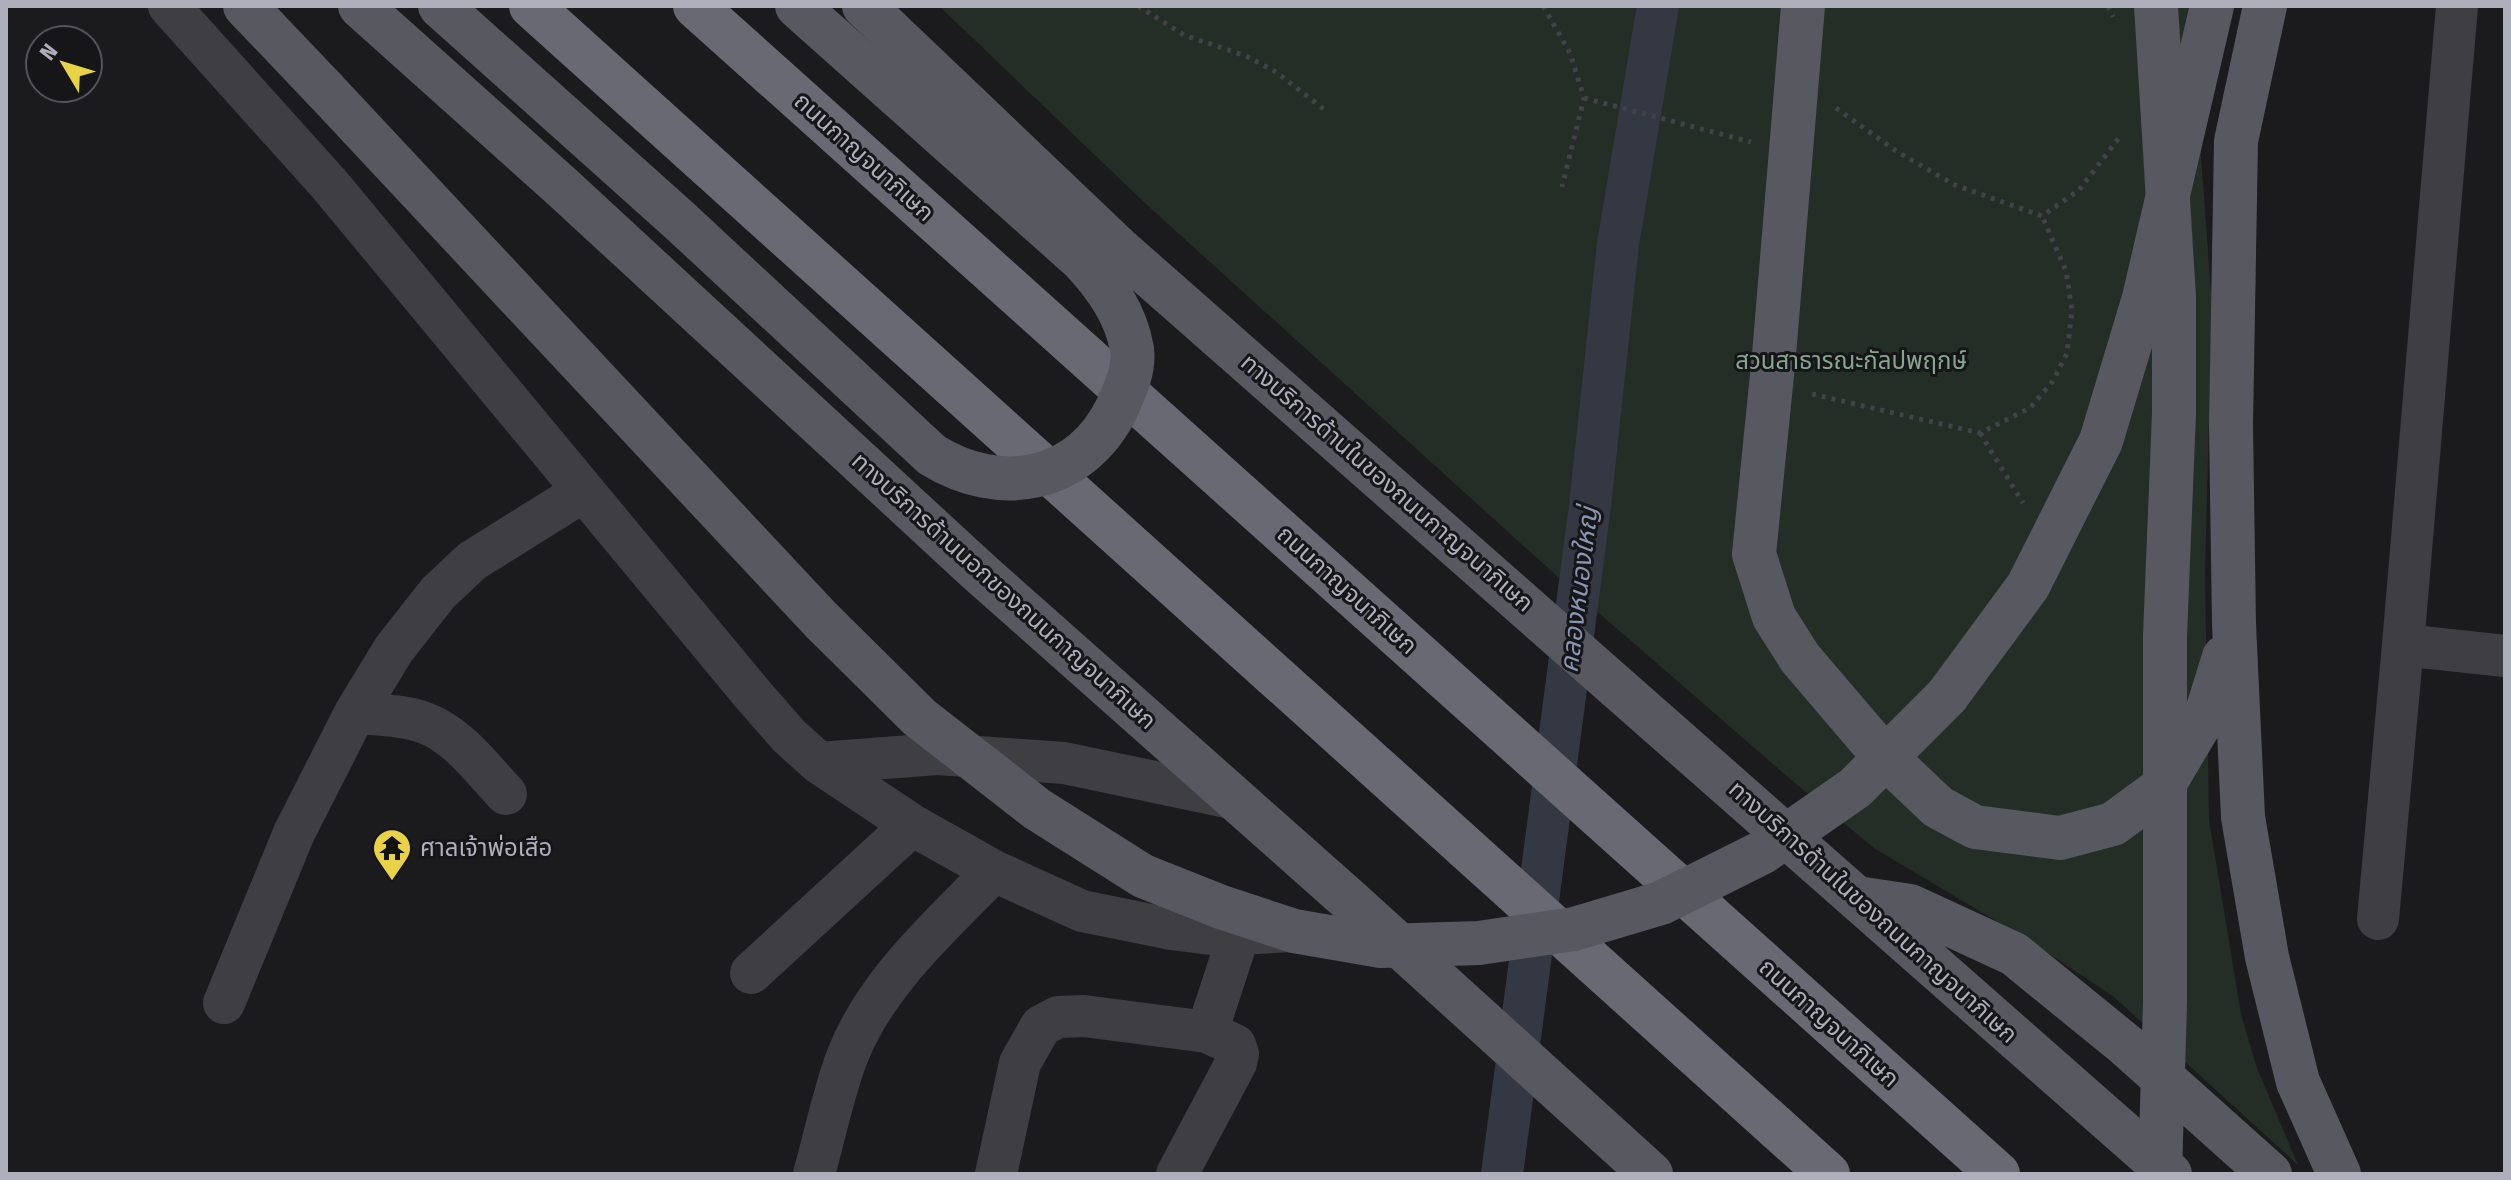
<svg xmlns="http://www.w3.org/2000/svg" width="2511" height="1180" font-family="'Fira Sans Condensed','Noto Sans Thai',sans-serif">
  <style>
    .green { fill: #252d27 }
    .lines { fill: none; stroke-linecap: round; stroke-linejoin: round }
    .canal { stroke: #333842; stroke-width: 42 }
    .path { stroke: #424248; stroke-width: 5; stroke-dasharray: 4 6; stroke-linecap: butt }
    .minor { stroke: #3e3e43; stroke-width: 42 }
    .major { stroke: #585860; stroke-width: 44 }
    .highway { stroke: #686972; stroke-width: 44 }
    .major-bridge { stroke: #585860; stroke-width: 44 }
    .labels { text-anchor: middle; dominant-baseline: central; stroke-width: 6; stroke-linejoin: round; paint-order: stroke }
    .street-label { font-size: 24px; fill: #aeafbb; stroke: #161518 }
    .park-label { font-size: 24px; fill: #86a58e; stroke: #161518 }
    .poi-label { font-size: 24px; fill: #aeafbb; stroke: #161518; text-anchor: start }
    .water-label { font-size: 26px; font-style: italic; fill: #8896b4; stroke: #161518 }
  </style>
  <rect width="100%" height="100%" fill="#1b1a1d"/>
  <!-- green -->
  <path class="green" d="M 939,6 L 2196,6 L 2192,35 L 2212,305 L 2205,573 L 2209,820 L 2241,1014 L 2257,1068 L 2298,1165 L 2114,997 L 2036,945 L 1874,848 L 1796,784 L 1570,588 L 1147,205 Z"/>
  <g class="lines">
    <!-- canal -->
    <path class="canal" d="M 1502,1174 L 1590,506 L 1618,244 L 1658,6"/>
    <!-- path -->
    <path class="path" d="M 1138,6 L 1184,35 L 1246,56 L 1276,72 L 1325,110
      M 1543,6 L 1570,53 L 1584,98 L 1562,187
      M 2108,6 L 2113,17
      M 1584,98 L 1751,142
      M 1836,108 L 1896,151 L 1955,185 L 2042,216 L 2079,190 L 2122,134
      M 1812,394 L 1980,433 L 2030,408 L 2053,381 L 2067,353 L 2072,310 L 2066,271 L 2042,216
      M 1980,433 L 2023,503"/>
    <!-- minor -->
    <path class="minor" d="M 169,6 L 329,184 L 754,696 L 789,736 L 819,763 L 912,825 L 994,871 L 1082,911 L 1171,929 L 1219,935 L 1292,931
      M 2457,6 L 2403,645 L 2505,656
      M 355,713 C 378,715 404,715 425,723 C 458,735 483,770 506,794
      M 819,763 L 937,754 L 1064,763 L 1236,799
      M 2378,919 L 2403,645
      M 751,973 L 912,825
      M 224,1003 L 294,833 L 355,713 L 394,649 L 438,593 L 472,561 L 584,491
      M 814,1174 C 825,1135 833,1094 847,1057 C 876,982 940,927 994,871
      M 996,1174 L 1020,1063 L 1041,1026 L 1058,1017 L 1084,1016 L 1207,1032 L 1239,934
      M 1177,1174 L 1236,1063 L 1238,1054 L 1235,1045 L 1207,1032"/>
    <!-- major -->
    <path class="major" d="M 245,6 L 325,90
      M 360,6 L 562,187 L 977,570 L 1348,899 L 1651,1174
      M 864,6 L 1118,248 L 2170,1174
      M 2265,6 L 2236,141 L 2231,425 L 2234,624 L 2243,817 L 2267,957 L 2298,1082 L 2339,1174
      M 1947,696 L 2028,586 L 2101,441 L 2144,298 L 2212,6
      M 1881,753 L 1938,807 L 1975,827 L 2060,838 L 2113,824 L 2162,788 L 2207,712 L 2224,657
      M 1857,898 L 1910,906 L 2014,954 L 2127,1046 L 2270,1174"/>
    <!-- highway -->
    <path class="highway" d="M 531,6 L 1828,1174
      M 695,6 L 1998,1174"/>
    <!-- major-bridge -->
    <path class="major-bridge" d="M 440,6 L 679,220 L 932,455 C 1000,497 1080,483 1117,408 C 1125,390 1135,369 1132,349 C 1126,314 1106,286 1082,260 L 797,6
      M 1803,6 L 1774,355 L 1754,554 L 1774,617 L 1800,658 L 1881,753
      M 2156,6 L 2174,297 L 2174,413 L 2165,636 L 2165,1003 L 2160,1174
      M 325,90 L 821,620 L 919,717 L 1037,809 L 1143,876 L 1221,907 L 1294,931 L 1381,946 L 1479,943 L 1574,929 L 1661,903 L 1763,852 L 1855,788 L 1947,696"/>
  </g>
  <!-- icons -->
  <defs>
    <g id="temple-pin" transform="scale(2)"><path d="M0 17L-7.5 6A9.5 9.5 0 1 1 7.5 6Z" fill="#e8d347" stroke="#161518"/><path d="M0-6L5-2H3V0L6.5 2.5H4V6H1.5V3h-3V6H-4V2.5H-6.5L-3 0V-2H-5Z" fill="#111"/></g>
  </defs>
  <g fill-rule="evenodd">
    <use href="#temple-pin" x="392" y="848"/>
  </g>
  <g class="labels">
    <!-- street labels -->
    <g class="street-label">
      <text transform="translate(864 157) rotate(42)">ถนนกาญจนาภิเษก</text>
      <text transform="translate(1387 483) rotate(41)">ทางบริการด้านในของถนนกาญจนาภิเษก</text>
      <text transform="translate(1347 590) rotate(42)">ถนนกาญจนาภิเษก</text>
      <text transform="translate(1004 591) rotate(42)">ทางบริการด้านนอกของถนนกาญจนาภิเษก</text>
      <text transform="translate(1873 912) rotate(42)">ทางบริการด้านในของถนนกาญจนาภิเษก</text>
      <text transform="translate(1829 1023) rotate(42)">ถนนกาญจนาภิเษก</text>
    </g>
    <!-- park labels -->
    <g class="park-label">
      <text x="1851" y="361">สวนสาธารณะกัลปพฤกษ์</text>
    </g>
    <!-- poi labels -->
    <g class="poi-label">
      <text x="420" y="848">ศาลเจ้าพ่อเสือ</text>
    </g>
    <!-- water labels -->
    <g class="water-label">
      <text transform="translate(1579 590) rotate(-83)">คลองหนองใหญ่</text>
    </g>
  </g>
  <!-- border -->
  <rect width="2511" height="1180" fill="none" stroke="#aeafbb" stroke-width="16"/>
  <!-- north arrow -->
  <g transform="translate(64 64) rotate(308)"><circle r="38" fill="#161518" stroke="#535359" stroke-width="2"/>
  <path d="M0-6L14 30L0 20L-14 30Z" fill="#e8d347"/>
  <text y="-12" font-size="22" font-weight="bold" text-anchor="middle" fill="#aeafbb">N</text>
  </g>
</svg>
